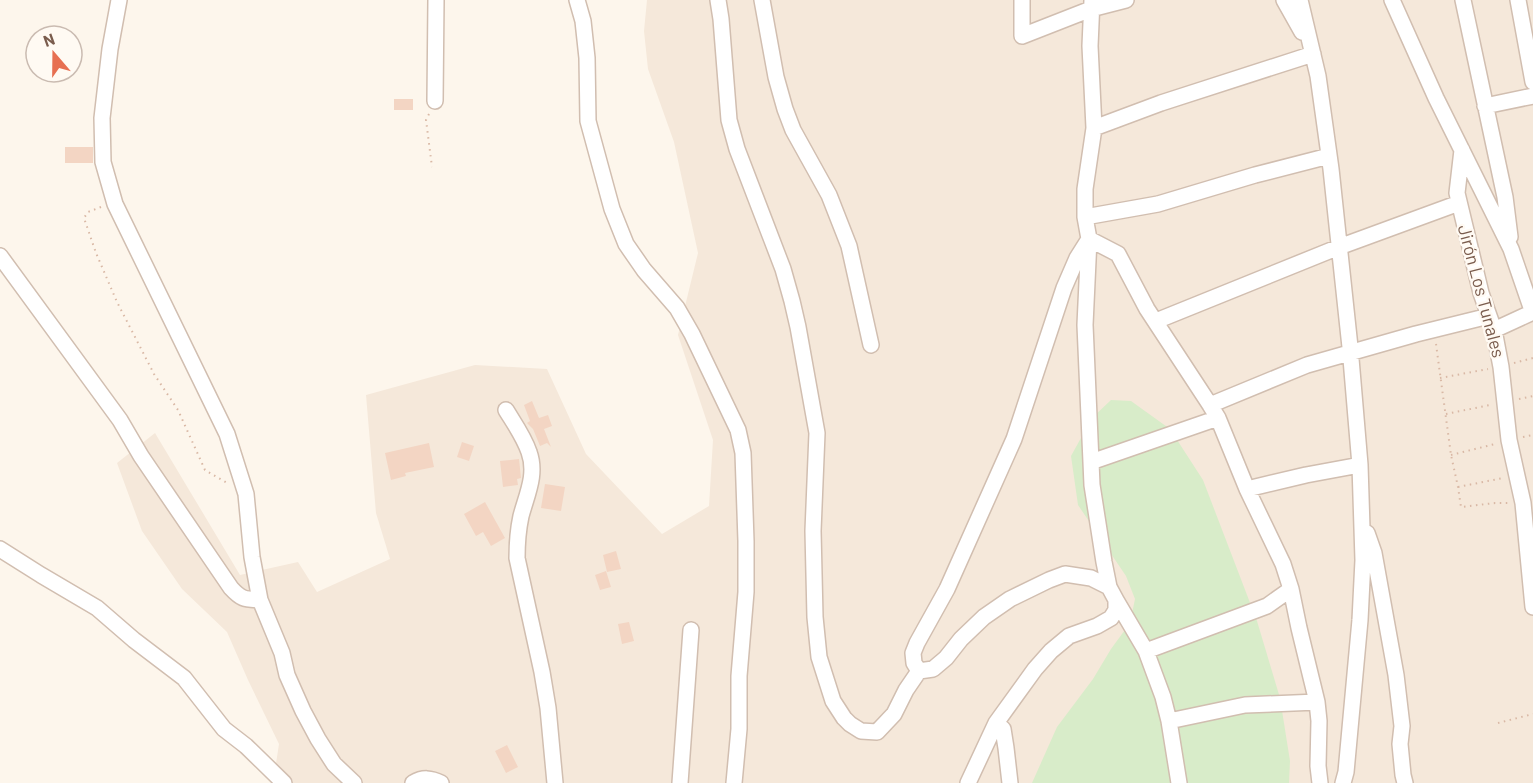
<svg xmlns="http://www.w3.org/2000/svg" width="1533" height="783" font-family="Barlow,sans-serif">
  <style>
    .residential { fill: #f5e8da }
    .green { fill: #d8ecc9 }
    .building { fill: #f3d5c3 }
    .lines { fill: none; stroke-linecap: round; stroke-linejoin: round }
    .minor-casing { stroke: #d1beb0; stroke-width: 18 }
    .path { stroke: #d9b8a5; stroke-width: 2; stroke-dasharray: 1.5 4.5; stroke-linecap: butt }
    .minor { stroke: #fff; stroke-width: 15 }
    .labels { text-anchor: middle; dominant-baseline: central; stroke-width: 4.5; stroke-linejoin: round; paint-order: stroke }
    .street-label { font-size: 18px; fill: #7a5c4d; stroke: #fffaf3 }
  </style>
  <rect width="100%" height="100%" fill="#fdf6ec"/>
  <!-- residential -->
  <path class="residential" d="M 647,0 L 1533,0 L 1533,783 L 273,783 L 279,744 L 248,680 L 227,632 L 182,589 L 142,531 L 117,463 L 155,433 L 240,575 L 298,562 L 317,592 L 390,559 L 376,513 L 366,395 L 475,365 L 547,369 L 586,454 L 662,534 L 709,506 L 713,440 L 678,335 L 698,253 L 674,142 L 648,69 L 644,31 Z"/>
  <!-- green -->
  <path class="green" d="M 1111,400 L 1131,401 L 1170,429 L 1203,480 L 1257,621 L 1280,698 L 1290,761 L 1289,783 L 1032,783 L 1057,727 L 1093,679 L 1111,649 L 1130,623 L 1135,599 L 1126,576 L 1078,505 L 1071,456 L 1092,418 Z"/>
  <!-- building -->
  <path class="building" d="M 394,99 L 413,99 L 413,110 L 394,110 Z
    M 65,147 L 93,147 L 93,163 L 65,163 Z
    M 532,401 L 539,418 L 548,415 L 552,426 L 544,429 L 551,447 L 547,443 L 540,446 L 533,429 L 527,423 L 530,421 L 524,405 Z
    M 462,442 L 474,446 L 469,461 L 457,457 Z
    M 429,443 L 434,467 L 405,473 L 406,476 L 391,480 L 385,453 Z
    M 519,459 L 521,478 L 517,479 L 518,485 L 503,487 L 500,461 Z
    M 545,484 L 565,487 L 561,511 L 541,508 Z
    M 485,502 L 505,538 L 491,546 L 483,532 L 476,536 L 464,514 Z
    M 616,551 L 621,569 L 607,572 L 603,555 Z
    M 606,571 L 611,587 L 600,590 L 595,575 Z
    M 629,622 L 634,641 L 622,644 L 618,624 Z
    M 507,745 L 518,767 L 506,773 L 495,751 Z"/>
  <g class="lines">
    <!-- minor casing -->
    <g class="minor-casing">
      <path id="minor" d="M 119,0 L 110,49 L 102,118 L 103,162 L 115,204 L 227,434 L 246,494 L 252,557 L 260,600 L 282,653 L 287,675 L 303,711 L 318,739 L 334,764 L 354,783
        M 577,0 L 583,21 L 587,58 L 588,121 L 612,209 L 626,244 L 644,270 L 677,308 L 692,334 L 738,430 L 743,453 L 746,541 L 746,592 L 739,676 L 739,729 L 734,783
        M 718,0 L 721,19 L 729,120 L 737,149 L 783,269 L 792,301 L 798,327 L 817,433 L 813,531 L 815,617 L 819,657 L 833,701 L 844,718 L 850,724 L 861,731 L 877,732 L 894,714 L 906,690 L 919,671
        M 762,0 L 776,77 L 785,109 L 793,130 L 829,195 L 849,246 L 871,345
        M 1022,0 L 1022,36 L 1091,9 L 1126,0
        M 1092,0 L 1090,46 L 1094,128 L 1085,189 L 1085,217 L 1089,239 L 1085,325 L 1092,485 L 1104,562 L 1109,587
        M 1284,0 L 1302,32
        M 1300,0 L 1318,76 L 1331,169 L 1350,347 L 1360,465 L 1363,560 L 1360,620 L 1346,772 L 1343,783
        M 1392,0 L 1436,98 L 1511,249 L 1533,313
        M 1463,0 L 1505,197 L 1510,237
        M 1518,0 L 1533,82
        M 435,101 L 436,0
        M 1485,106 L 1533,96
        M 1094,128 L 1161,103 L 1313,54
        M 1462,150 L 1457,193 L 1481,293 L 1494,330 L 1501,367 L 1509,440 L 1523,503 L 1533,607
        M 1085,217 L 1158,204 L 1255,175 L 1329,156
        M 0,256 L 120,420 L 141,456 L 231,588 C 242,600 245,599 260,600
        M 1156,321 L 1339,247 L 1459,203
        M 1494,330 L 1533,312
        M 1210,405 L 1307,365 L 1416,334 L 1489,316
        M 506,410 C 514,423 524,437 529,452 C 537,474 527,494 521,516 C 518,530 517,544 517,558 L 542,672 L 548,708 L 555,783
        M 1091,462 L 1218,418
        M 1247,489 L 1306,475 L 1360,465
        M 1367,533 L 1374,553 L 1396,675 L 1402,726 L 1400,744 L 1403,775 L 1405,783
        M 0,549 L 41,575 L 97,608 L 134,640 L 184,678 L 224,729 L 246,746 L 284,783
        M 1116,600 L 1146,651 L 1163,697 L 1169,721 L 1179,783
        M 1146,651 L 1267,606 L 1291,589
        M 1169,721 L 1245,705 L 1317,702
        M 996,723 L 1003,729 L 1006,748 L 1010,783
        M 413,783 C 423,777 431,778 441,783
        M 680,783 L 691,630
        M 968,783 L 996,723 L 1035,669 L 1051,651 L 1069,636 L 1097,626 L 1111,618 L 1116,610 L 1116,600 L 1109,587 L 1091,578 L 1065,574 L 1049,580 L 1010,599 L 984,617 L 961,639 L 946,658 L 933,669 L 919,671 L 914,663 L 913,653 L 917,643 L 947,589 L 1014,439 L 1064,288 L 1077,258 L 1089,239 L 1118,254 L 1147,309 L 1210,405 L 1218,418 L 1247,489 L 1283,564 L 1291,589 L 1299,628 L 1317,702 L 1319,721 L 1318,766 L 1320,783"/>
    </g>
    <!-- path -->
    <path class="path" d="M 429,114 L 426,120 L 432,167
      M 101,207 L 88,212 L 84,218 L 96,253 L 117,302 L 154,374 L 178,410 L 205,470 L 227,483
      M 1436,344 L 1451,455 L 1458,487 L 1461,507 L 1495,503 L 1509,503
      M 1514,363 L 1533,358
      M 1440,378 L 1488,369
      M 1519,399 L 1533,396
      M 1446,414 L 1490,405
      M 1523,437 L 1533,435
      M 1451,455 L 1495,444
      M 1458,487 L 1503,478
      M 1498,723 L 1533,714"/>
    <!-- minor -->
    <use href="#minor" class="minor"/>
  </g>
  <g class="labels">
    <!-- street labels -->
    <g class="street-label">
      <text transform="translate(1482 291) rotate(75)">Jirón Los Tunales</text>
    </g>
  </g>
  <!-- north arrow -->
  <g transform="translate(54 54) rotate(340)"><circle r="28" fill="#fffaf3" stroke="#cabbb1" stroke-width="1.5"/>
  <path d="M0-4.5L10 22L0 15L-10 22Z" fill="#e76f51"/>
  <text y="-9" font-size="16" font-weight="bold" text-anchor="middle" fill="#7a5c4d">N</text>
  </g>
</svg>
